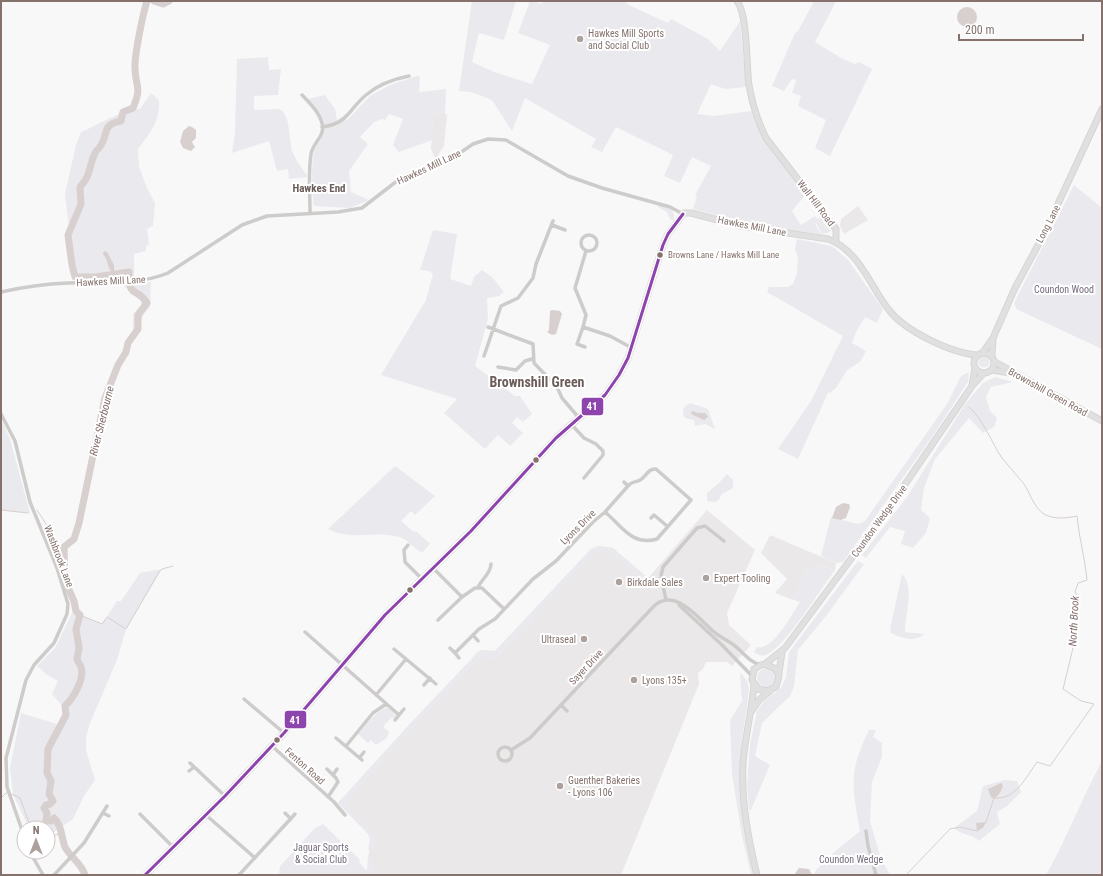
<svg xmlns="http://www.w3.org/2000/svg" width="1103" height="876" font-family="'Roboto Condensed',sans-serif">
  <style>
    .built { fill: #ebe8e9 }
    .green { fill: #eae9ed }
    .water { fill: #d8cfcf }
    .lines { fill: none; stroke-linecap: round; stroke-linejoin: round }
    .stream { stroke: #d8cfcf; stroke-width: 1 }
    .river { stroke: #d8cfcf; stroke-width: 7 }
    .secondary-casing { stroke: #d6d5d5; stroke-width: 7 }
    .street { stroke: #cecccb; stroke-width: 3.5 }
    .secondary { stroke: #e1e0e0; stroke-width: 5 }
    .bus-1-casing { stroke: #fff; stroke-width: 6 }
    .bus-1 { stroke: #8e44ad; stroke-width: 3 }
    .poi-dot { fill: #ada19d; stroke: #fff; stroke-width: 1.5 }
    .bus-dot { fill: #85726c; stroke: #fff; stroke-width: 1.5 }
    .labels { text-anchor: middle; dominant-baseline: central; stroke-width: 4; stroke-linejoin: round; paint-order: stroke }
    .bus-label { font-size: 9px; fill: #85726c; stroke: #fff; text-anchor: start }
    .poi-label { font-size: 10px; fill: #85726c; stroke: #fff; text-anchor: start }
    .street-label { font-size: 10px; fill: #85726c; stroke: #fff }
    .park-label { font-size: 10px; fill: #756a7d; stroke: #fff }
    .neighbourhood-label { font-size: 11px; font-weight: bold; fill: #6b5d59; stroke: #fff }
    .water-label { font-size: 11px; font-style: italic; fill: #866e6e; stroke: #fff }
    .district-label { font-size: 14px; font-weight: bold; fill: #6b5d59; stroke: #fff }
    .line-badge { stroke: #fff; stroke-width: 1.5 }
    .badge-label { font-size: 11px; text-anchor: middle; font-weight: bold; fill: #fff }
  </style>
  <rect width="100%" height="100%" fill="#f8f8f9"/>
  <!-- built -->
  <path class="built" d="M 433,113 L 447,114 L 444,146 L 438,155 L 440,159 L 436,161 L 431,149 Z
    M 858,206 L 868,220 L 844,234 L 840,226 L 841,219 Z
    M 707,510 L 755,550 L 727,613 L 729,625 L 751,645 L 732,666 L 727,662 L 706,662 L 703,669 L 699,672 L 698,677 L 699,684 L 621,875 L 367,875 L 370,840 L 368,834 L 338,803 L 406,728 L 478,652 L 481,650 L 495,651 L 591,549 L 599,546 L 613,548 L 648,578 Z
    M 770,535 L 836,563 L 835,570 L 821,565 L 806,569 L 794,600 L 775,593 L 787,579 L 761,553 Z"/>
  <!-- green -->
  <path class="green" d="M 472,1 L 516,1 L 504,40 L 479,33 L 472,62 L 494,72 L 532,84 L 550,45 L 518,33 L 530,1 L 542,4 L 543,1 L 626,1 L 627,4 L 668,23 L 671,19 L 708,39 L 720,51 L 740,21 L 746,87 L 725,89 L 711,84 L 697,114 L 714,116 L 751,111 L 763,139 L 806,194 L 792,211 L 801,225 L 815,216 L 817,219 L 822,216 L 831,231 L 826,234 L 825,233 L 822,234 L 816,223 L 815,224 L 821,234 L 750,225 L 693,209 L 697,196 L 695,195 L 711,166 L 692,157 L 680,183 L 664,176 L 673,155 L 616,127 L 602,152 L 591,147 L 596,139 L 525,98 L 512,131 L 492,100 L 471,92 L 459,91 Z
    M 814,1 L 836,1 L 815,42 L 841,58 L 855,64 L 859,62 L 872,69 L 830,156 L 815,148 L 826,120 L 798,106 L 801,96 L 792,93 L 796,80 L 792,79 L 784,91 L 772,86 L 795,33 L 798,31 Z
    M 268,57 L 269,70 L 281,69 L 278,95 L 254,96 L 254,110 L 279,109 C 292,115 288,141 293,153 C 296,161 303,169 308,177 L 289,179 L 288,169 L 277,171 L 269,141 L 232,153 L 235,133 L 237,59 Z
    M 417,76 L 420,77 L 419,92 L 446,89 L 445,114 L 433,113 L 432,140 L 399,152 L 393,145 L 403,119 L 389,114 L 385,120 L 382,119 L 374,122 L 360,137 L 368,144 L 349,171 L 351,192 L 369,200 L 350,208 L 314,206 C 312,196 311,161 314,152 C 317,143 324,138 324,129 L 308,99 L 325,95 L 335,109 L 337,120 L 342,117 L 347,120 L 370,96 L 390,85 Z
    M 151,93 L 159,100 C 161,119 150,134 138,149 L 139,167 L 147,188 L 155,203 L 153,226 L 147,229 L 149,244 L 146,246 L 146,251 L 134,254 L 134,277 L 75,277 L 68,244 L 69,228 L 65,194 L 76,145 L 81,132 C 96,126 125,108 140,109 Z
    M 1074,185 L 1102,208 L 1102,349 L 1016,309 L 1014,303 Z
    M 659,205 L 672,210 L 674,215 L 674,221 L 670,219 L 667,212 L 658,207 Z
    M 433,230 L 457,234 L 450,279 L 471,286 L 474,277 L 482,270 L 492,277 L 504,292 L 499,296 L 487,298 L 488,319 L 475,366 L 515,396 L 520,396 L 532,414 L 523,422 L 517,417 L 512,423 L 523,433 L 510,446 L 498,435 L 485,449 L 444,413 L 457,399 L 381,375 L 426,300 L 433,274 L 429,271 L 420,270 Z
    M 797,239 L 832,246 L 848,260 L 883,309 L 877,323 L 865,317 L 856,332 L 852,343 L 866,351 L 860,362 L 847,370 L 836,388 L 829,394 L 829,391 L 798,459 L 778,449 L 811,401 L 843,336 L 767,292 L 769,287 L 788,287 L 793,284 L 797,274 L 798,258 L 795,249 Z
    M 151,282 L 150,307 L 143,315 L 138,333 L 133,331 L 133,314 L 141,305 L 141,301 L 123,285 Z
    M978.5 362a5.5 5.5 0 1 1 11 0a5.5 5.5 0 1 1-11 0Z
    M 969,372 L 968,382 L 934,434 L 843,562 L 836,563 L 821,556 L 831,517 L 858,524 L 865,521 L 947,404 L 961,376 Z
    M 995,377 L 1013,382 L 991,387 L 986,397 L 990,411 L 997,418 L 994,427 L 983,433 L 969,418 L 935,459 L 924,488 L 921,510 L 930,518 L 926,533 L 913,548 L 901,544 L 905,531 L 890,527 L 866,558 L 862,555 L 907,497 L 965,404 L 983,383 Z
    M 690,403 L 708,409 L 715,429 L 705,424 L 695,426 L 694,420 L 685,418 L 683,414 L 684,407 Z
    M 1,419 L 10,439 L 30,513 L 1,510 Z
    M 395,466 L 435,496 L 415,515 L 411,511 L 401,521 L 414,532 L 416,531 L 430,544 L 422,553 C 416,549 408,541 402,538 C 379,529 351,542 328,529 Z
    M 727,474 L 733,480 L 733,488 L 722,494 L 718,501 L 714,502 L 707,501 L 707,493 L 720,482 Z
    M 599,546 L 613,548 L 655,587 L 653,591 L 608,552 L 595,553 L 496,659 L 480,657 L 348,799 C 345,811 368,826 375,836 L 374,851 L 368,849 L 370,840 L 368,834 L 338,803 L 478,652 L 481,650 L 495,651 L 591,549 Z
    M 858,561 L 864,564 L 826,616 L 798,650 L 794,687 L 790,696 L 762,723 L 755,756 L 770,765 L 751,810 L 749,810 L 747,785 L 750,744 L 757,711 L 764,701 L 781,688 L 786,677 L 789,652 Z
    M 821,565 L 835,570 C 821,589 786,645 768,654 C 763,657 757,655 754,652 L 757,647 C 773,651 792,614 800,602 L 794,600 L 805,569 Z
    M 162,569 L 126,629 L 117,660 L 90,723 L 86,738 L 86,750 L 95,780 L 84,796 L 73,819 L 48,836 L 48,828 L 29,828 L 13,794 L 10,768 L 21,713 L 60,725 L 66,713 L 64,708 L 52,694 L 58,681 L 46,674 L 37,666 L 55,648 L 75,607 L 80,615 L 102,624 L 117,601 L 121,601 L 140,573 Z
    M 902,574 C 915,587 905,614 905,632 L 924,634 C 915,643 901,638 891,633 L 890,629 Z
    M757 678a10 10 0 1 1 20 0a10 10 0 1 1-20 0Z
    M 740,672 L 747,681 L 749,688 C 748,705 744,722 742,739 C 738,789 741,826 754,875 L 751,875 L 742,836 L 732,774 L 730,720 L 742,701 Z
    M 384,708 L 389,708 L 396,716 L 394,719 L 392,717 L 383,727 L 389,732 L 387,738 L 376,745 L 371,740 L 368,743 L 358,734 L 373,717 Z
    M 869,730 L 876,730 L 873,737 L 882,743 L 882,757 L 872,782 L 870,821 L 881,859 L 890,875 L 814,875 L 816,870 L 839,848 L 860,831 C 852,786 848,773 869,730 Z
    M 1102,761 L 1102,875 L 1046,875 C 1067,838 1082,798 1102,761 Z
    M 1005,780 L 1017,781 L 1021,792 L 1007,806 L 997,812 L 1000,824 L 979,841 C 972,834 961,835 954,828 L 977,811 L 983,786 Z
    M 323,824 L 360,860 L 359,862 L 367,871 L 368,854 L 372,860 L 373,875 L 279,875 L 280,866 L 315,828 Z"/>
  <!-- water -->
  <path class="water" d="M957 17a10 10 0 1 1 20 0a10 10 0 1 1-20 0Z
    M 189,126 L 192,127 L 196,130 L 196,138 L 192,142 L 195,147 L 191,151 L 183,148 L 180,142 L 183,131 Z
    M 104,251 L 107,252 L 114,265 L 114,273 C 106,269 109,260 103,254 Z
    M 552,310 L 560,311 L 562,314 L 556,334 L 552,335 L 547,332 L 549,330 L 550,311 Z
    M 692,411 L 698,413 L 705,413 L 708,417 L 704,420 L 691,414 Z
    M 843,503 L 849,504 L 850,507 L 846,518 L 841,520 L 832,518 L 836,507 Z
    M 1001,783 L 1003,786 L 1000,793 L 994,799 L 991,797 L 988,789 Z
    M 986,822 L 983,828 L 977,831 L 976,823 Z
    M 799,868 L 809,869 L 812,875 L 794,875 Z"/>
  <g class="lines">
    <!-- stream -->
    <path class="stream" d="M 969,407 C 984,420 991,442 1002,458 C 1009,467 1017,475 1024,484 C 1030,493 1034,508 1044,514 C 1054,520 1067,518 1077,516 C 1079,538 1085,558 1087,580 L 1078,583 L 1075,592 L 1078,597 L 1075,613 L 1073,648 L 1063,689 L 1081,701 L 1094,704 L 1050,766 L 1037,762 C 1026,777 1016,800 994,798 L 986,822
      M 1,510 L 28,513
      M 37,510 L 59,544 L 64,547
      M 80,615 L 102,624 L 107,617 L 126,629 L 159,572 L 162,569 L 173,566
      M 11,794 L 20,798 L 31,828
      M 1,798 L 6,793 L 8,793
      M 48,838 L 61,833
      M 906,875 L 950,829 L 960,827 L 977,831"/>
    <!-- river -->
    <path class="river" d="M 154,1 L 163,4 L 169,1
      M 85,875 C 82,864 70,857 65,847 C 61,837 62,825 54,818 L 51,821 L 46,820 L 47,813 L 44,808 L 46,805 L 50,804 L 53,801 L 49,794 L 51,781 L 47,773 L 48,749 L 66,715 L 65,706 C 73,699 85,678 81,667 C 80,664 78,663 77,659 L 79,648 L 76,629 L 80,615 L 76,611 L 74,601 L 65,581 L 64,547 L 74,539 L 79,523 L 105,398 L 118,365 L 126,352 L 128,343 L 138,329 L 138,315 L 147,303 C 136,286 129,300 129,272 L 96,277 L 75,277 L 72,265 L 68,235 L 81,204 L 80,187 C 92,174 88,167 95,153 C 97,149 100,148 101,145 C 109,133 101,125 121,121 L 123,112 L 133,108 C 142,86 136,90 135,69 C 134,56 143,14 147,1"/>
    <!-- secondary casing -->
    <g class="secondary-casing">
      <path id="secondary" d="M 737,1 C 748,15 746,65 749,85 C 752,103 758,122 766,138 L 836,229 L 836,242
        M 983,352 L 993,338 L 1015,288 L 1044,234 L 1102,109
        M974 363a10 10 0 1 1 20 0a10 10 0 1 1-20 0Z
        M 992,355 L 993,339
        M 995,362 L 1102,421
        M 992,370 L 1010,373
        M 972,385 L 975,368
        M 765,664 L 776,669 L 779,676 L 776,687 L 767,691 L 758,689 L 752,680 L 754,669 L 761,665 L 765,664 L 785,648 L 893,502 L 972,386 L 984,373
        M 779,673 L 782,652
        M 754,684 C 752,711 745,736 743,763 C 741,801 748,838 757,875
        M 751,712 L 759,700 L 770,691
        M 145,875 L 225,796 L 284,733 L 385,615 L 471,531 L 556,438 L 605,395 L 619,375 L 628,358 L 663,245 L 668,234 L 684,213 L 691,213 L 740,226 L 828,239 C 859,250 870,286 889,310 C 905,331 951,353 977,355"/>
    </g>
    <!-- street -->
    <path class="street" d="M 302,95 C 311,104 328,121 321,135 C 318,141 312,147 311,154 C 308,173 310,194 310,213
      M 322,127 C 349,123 348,110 366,95 C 379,84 393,79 409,76
      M 552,225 L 565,230
      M581 243a8 8 0 1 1 16 0a8 8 0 1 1-16 0Z
      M 1,292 C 23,287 45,284 68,283 C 101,281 137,286 168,273 L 242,225 L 267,216 L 338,212 L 362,208 L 397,181 L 454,157 L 473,144 L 488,139 L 506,140 L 568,176 L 602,188 L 670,207 L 683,214
      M 488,327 L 533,344 L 534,363 L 557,387 L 562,398 L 579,418
      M 583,327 L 586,315 L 575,288 L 586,251
      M 585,347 L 577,344 L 583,327 L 610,336 L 632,348
      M 484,356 L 501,306 L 518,298 L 533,278 L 536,264 L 553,221
      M 498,367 L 516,370 L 525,361 L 532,359
      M 1,414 L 15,441 L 30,502 L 57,568 L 68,604 L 67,614 L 54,643 L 34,665 L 26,680 L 6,758 L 7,787 L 24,836
      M 571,424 L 584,438 L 596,444 L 603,451 L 603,455 L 584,478
      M 605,512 L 628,486 L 624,482
      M 651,518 L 654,515 L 667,526
      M 408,545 L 404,550 L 405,562 L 422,579
      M 433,568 L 462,597 L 475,588 L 482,588 L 504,609
      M 478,587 C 482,579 491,573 491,564
      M 666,600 L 661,576 L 663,567 L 697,528 L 705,526 L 724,541
      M 679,605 L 722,645 L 752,676
      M 438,620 L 462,597
      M 305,632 L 399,715
      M 473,635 L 478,641
      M 450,648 L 455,653
      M 394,649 L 436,684
      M 459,658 L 455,653 L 479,629 L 495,619 L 533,579 L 556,561 L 593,522 L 605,512 C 623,527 632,546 657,539 L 691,500 L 656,469 C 648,468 646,477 640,480 C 634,483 632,481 628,486
      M 424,685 L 430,678
      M 376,695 L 406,659
      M 244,699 L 284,733
      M 561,705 L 567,711
      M 395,720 L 404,709
      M 336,738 L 362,760
      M 272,746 L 334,802 L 345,815
      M 346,746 L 373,713 L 386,704
      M498 754a7 7 0 1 1 14 0a7 7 0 1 1-14 0Z
      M 511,750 L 530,738 L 654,606 C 675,587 698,618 713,631 C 718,636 725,639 731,643 C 742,650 748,662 761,665
      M 360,757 L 364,752
      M 190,763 L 225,796
      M 327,769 L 336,778 L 338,782 L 328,797
      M 189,771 L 194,767
      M 333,775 L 337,769
      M 103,813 L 109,816
      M 285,813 L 291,819
      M 140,814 L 172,846
      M 206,815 L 255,858
      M 866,831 L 868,846 L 876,875
      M 30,852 L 43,875
      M 54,875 L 84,843 L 107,806
      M 239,875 L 295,814"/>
    <!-- secondary -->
    <use href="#secondary" class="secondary"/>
    <!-- bus-1 casing -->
    <g class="bus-1-casing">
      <path id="bus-1" d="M 145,875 L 225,796 L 284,733 L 385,615 L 471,531 L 556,438 L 605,395 L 619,375 L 628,358 L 663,245 L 668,234 L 683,214"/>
    </g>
    <!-- bus-1 -->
    <use href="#bus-1" class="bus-1"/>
  </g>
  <!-- markers -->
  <g class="poi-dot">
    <circle cx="580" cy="39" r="4"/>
    <circle cx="706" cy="578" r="4"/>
    <circle cx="619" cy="582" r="4"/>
    <circle cx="584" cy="639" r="4"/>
    <circle cx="634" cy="680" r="4"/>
    <circle cx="560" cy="786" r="4"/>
  </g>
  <g class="bus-dot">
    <circle cx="660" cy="255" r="3.5"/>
    <circle cx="536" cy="460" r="3.5"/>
    <circle cx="410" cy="590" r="3.5"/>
    <circle cx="277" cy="740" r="3.5"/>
  </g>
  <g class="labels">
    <!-- bus labels -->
    <g class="bus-label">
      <text x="668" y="255">Browns Lane / Hawks Mill Lane</text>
    </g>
    <!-- poi labels -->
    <g class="poi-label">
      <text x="588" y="33">Hawkes Mill Sports<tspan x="588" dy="12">and Social Club</tspan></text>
      <text x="714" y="578">Expert Tooling</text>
      <text x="627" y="582">Birkdale Sales</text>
      <text x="576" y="639" text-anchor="end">Ultraseal</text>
      <text x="642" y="680">Lyons 135+</text>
      <text x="568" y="780">Guenther Bakeries<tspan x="568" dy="12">- Lyons 106</tspan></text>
    </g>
    <!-- street labels -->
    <g class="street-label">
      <text transform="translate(429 167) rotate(-25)">Hawkes Mill Lane</text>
      <text transform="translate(816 203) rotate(53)">Wall Hill Road</text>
      <text transform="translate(1048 224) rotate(-63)">Long Lane</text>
      <text transform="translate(752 226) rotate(11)">Hawkes Mill Lane</text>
      <text transform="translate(111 281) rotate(-3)">Hawkes Mill Lane</text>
      <text transform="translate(1048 392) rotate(29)">Brownshill Green Road</text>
      <text transform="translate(879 521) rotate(-54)">Coundon Wedge Drive</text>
      <text transform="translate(578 527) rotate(-45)">Lyons Drive</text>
      <text transform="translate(59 556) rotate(69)">Washbrook Lane</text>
      <text transform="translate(586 667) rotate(-47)">Sayer Drive</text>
      <text transform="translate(305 766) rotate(42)">Fenton Road</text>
    </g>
    <!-- park labels -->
    <g class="park-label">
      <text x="1064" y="289">Coundon Wood</text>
      <text x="321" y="847">Jaguar Sports<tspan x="321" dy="12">&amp; Social Club</tspan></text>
      <text x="851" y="859">Coundon Wedge</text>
    </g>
    <!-- neighbourhood labels -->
    <g class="neighbourhood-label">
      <text x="319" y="188">Hawkes End</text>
    </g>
    <!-- water labels -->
    <g class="water-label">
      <text transform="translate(102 421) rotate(-76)">River Sherbourne</text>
      <text transform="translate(1074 621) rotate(-87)">North Brook</text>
    </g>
    <!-- district labels -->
    <g class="district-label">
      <text x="537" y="382">Brownshill Green</text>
    </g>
  </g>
  <g class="line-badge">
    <rect x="581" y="397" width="23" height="19" rx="4" fill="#8e44ad"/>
    <rect x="284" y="710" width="23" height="19" rx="4" fill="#8e44ad"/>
  </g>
  <g class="badge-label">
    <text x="592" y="410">41</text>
    <text x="295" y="724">41</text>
  </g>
  <!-- border -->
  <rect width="1103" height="876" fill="none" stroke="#85726c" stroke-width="4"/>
  <!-- north arrow -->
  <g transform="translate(36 840)"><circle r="19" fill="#ffffff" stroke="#cec7c4"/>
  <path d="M0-3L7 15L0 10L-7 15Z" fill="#ada19d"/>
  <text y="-6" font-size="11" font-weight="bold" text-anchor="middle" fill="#85726c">N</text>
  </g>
  <!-- scale -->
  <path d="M959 34v6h124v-6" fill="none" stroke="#85726c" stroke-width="2"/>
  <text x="965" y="34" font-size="12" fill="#85726c" stroke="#ffffff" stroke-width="3" paint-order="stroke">200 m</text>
</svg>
